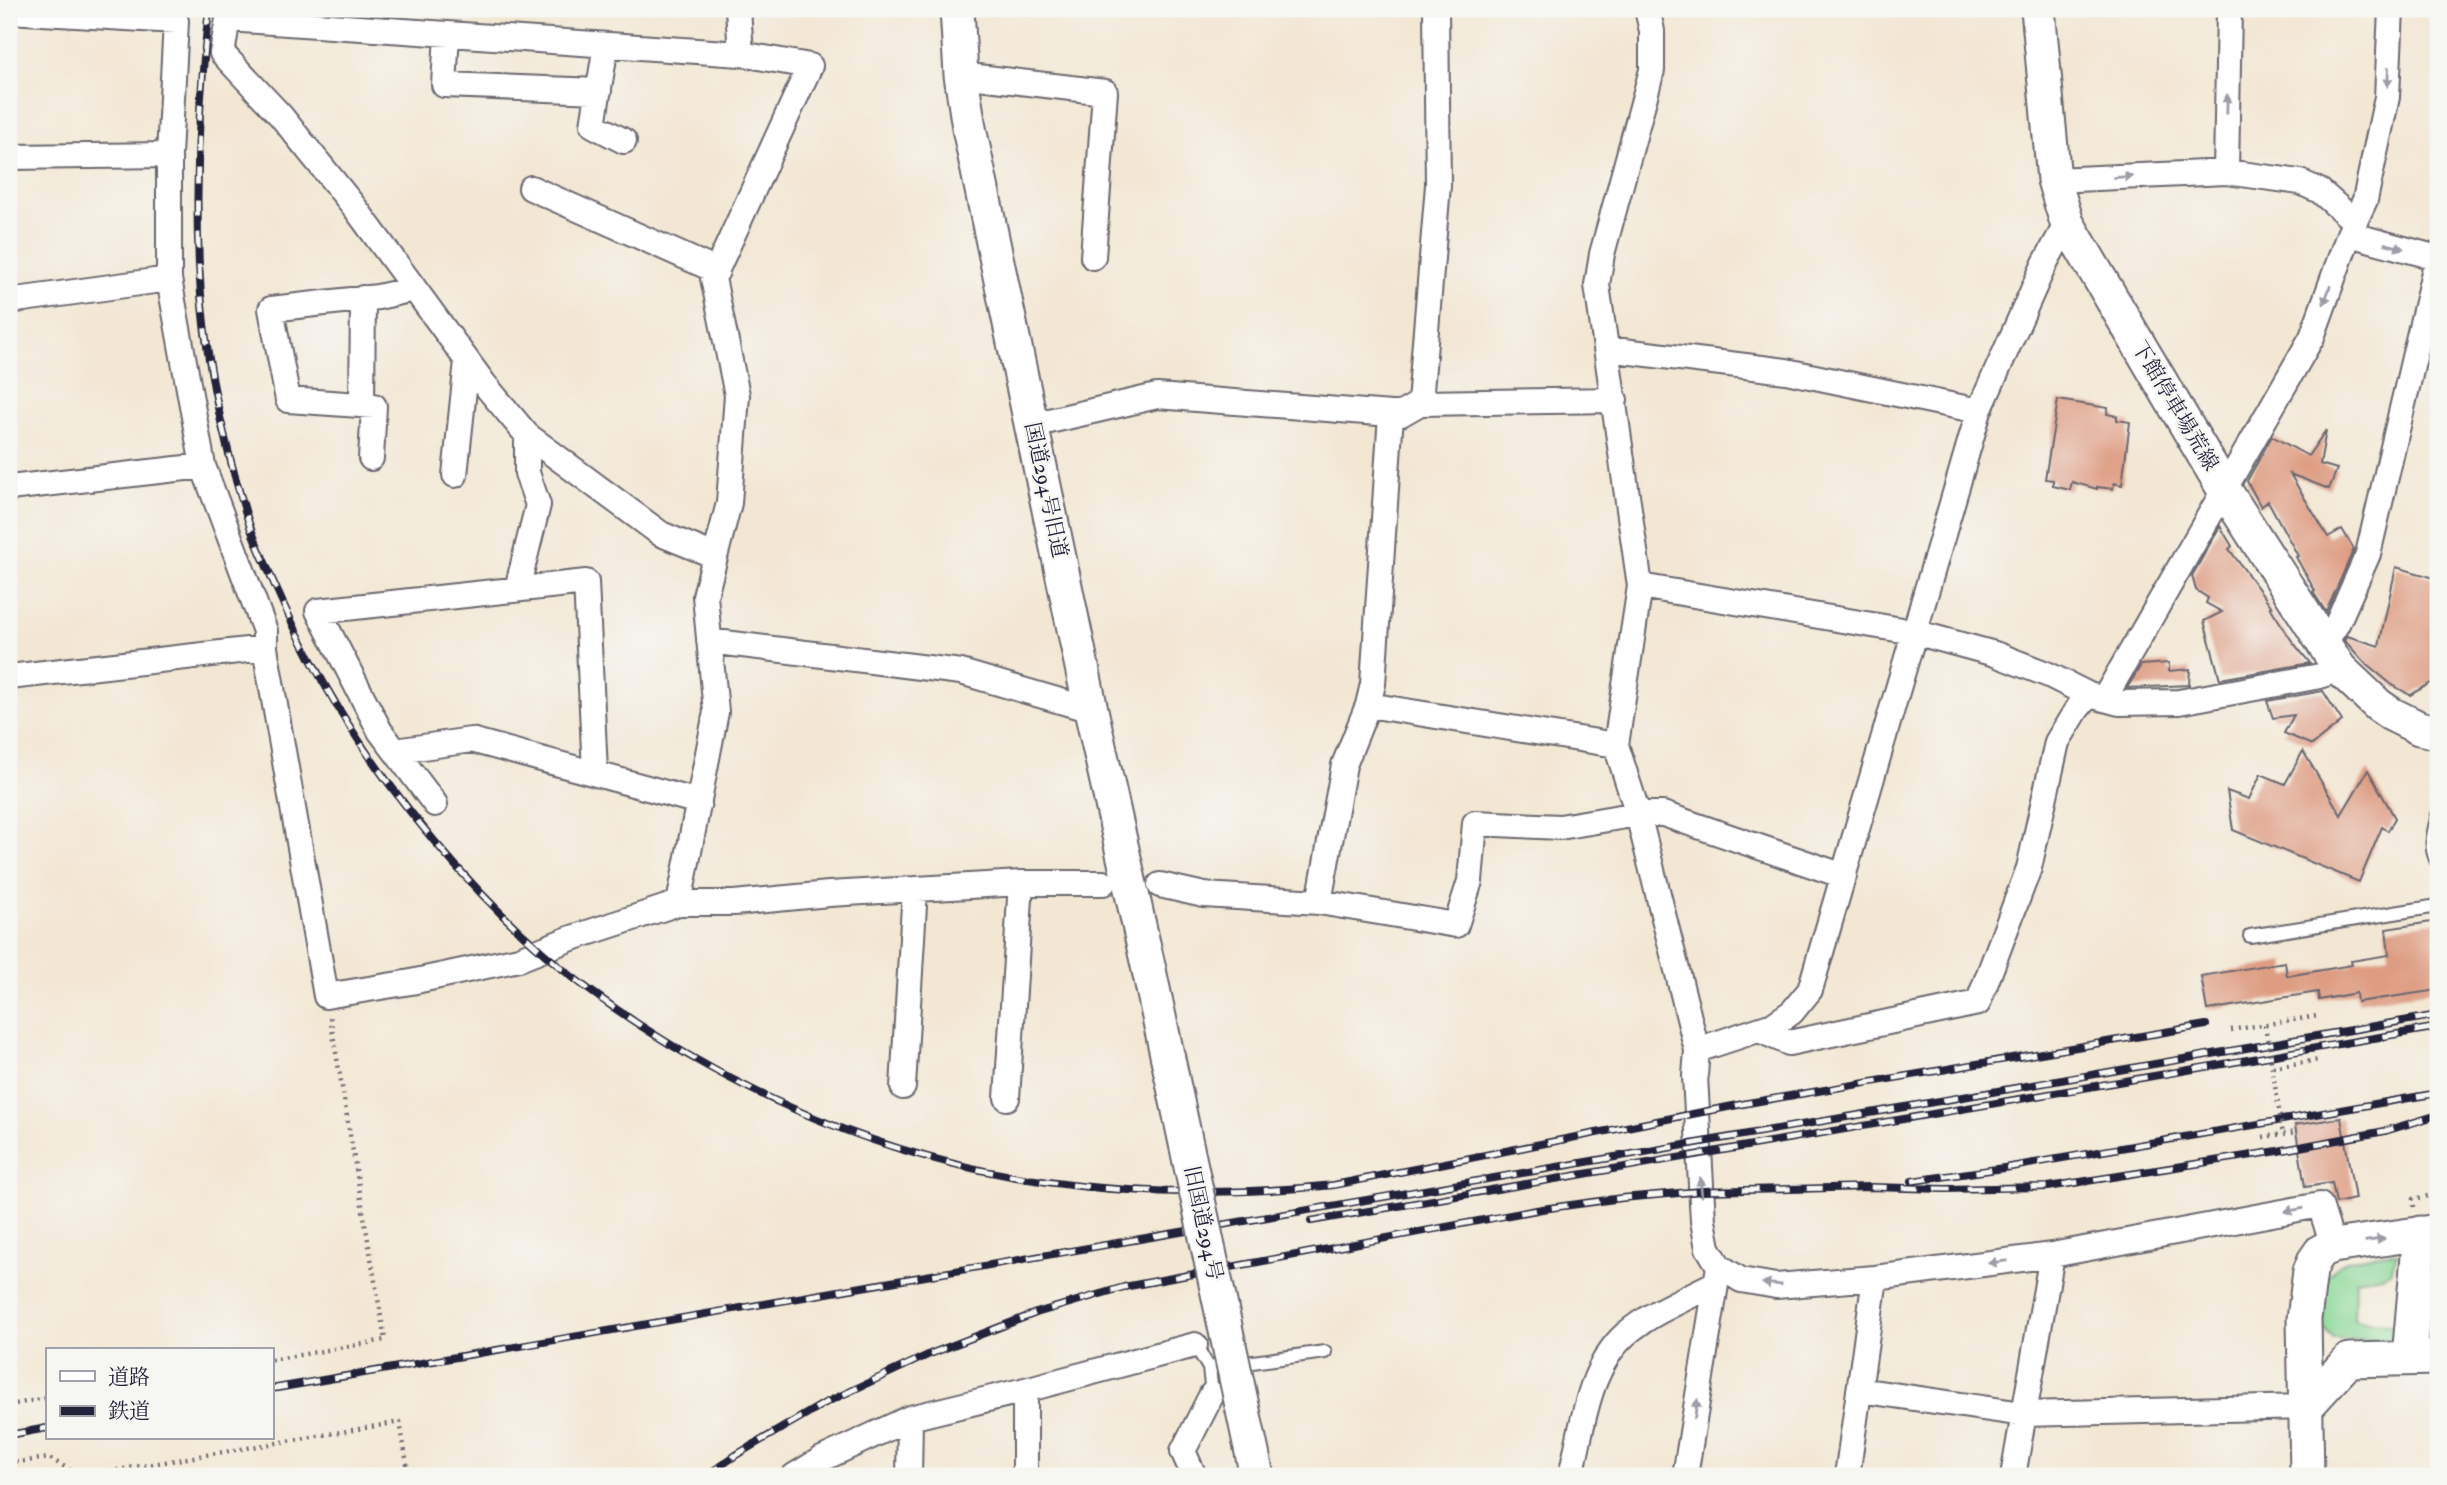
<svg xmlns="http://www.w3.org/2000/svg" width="2447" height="1485" font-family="'IM FELL Double Pica','Noto Serif JP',serif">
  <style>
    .green { fill: #8ad795; stroke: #567c68; stroke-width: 2 }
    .building { fill: #de9d83 }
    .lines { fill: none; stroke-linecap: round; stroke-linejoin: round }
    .lane-casing { stroke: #6b6770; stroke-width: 16 }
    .street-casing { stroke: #6b6770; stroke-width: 28 }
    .secondary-casing { stroke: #6b6770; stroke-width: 37 }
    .path { stroke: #6b6770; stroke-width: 4.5; stroke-dasharray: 2 5; stroke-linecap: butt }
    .lane { stroke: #fff; stroke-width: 12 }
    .street { stroke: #fff; stroke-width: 24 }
    .secondary { stroke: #fff; stroke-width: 33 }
    .rail-casing { stroke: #22223b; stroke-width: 8 }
    .rail { stroke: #f6f6f2; stroke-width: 5; stroke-dasharray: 16; stroke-linecap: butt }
    .secondary-bridge-casing { stroke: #6b6770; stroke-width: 37; stroke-linecap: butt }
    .path-bridge { stroke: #6b6770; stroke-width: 4.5; stroke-dasharray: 2 5; stroke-linecap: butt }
    .secondary-bridge { stroke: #fff; stroke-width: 33 }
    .oneway { fill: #9c9ca7 }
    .labels { text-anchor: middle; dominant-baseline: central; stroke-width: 5; stroke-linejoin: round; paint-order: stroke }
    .street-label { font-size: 21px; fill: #22223b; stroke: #f6f6f2 }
  </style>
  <rect width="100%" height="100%" fill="#f6f6f2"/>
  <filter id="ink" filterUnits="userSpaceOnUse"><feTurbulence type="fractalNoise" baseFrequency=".0143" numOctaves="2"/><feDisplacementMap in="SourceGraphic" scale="14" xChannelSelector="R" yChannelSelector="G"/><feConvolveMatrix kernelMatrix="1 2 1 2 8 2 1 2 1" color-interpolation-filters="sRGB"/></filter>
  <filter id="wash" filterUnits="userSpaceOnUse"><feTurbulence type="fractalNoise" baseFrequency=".00686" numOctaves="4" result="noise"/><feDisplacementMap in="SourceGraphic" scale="28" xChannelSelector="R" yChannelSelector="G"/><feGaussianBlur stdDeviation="1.57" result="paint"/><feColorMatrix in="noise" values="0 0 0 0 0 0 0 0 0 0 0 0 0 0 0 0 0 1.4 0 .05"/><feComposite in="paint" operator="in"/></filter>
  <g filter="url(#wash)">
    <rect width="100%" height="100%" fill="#f2e7d3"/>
    <!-- green -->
    <path class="green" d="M 2389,1253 L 2397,1253 L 2391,1271 L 2383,1276 L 2355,1280 L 2354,1319 C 2372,1327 2394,1314 2397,1340 L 2334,1339 C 2328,1334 2323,1329 2321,1321 C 2317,1304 2324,1274 2340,1264 C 2350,1258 2377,1255 2389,1253 Z"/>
    <g id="blocks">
      <!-- building -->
      <path class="building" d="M 2058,400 L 2108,408 L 2107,414 L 2117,416 L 2117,420 L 2130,422 L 2122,485 L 2114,483 L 2113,489 L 2097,487 L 2097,489 L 2072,482 L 2070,490 L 2053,486 L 2053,480 L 2045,479 Z
        M 2326,430 L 2320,464 L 2337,469 L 2329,489 L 2290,474 L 2328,537 L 2342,529 L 2354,549 L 2326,612 L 2313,592 L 2315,591 L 2296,557 L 2298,556 L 2268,501 L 2261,507 L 2247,481 L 2272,436 L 2308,456 Z
        M 2220,526 L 2232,546 L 2229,549 L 2272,607 L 2270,607 L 2292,641 L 2310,663 L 2220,679 L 2204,621 L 2222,612 L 2206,603 L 2208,598 L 2196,590 L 2192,576 Z
        M 2396,567 L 2438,579 L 2438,672 L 2436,680 L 2410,695 L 2391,684 L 2363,661 L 2344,640 L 2347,636 L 2379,646 Z
        M 2169,663 L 2169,671 L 2190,669 L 2189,685 L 2127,688 L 2141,665 Z
        M 2323,691 L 2342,721 L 2312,745 L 2284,733 L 2294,715 L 2273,718 L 2267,701 Z
        M 2303,751 L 2341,815 L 2368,770 L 2395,818 L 2388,831 L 2382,827 L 2359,882 L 2233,830 L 2227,791 L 2249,799 L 2261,774 L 2285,784 Z
        M 2438,921 L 2438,990 L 2357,1002 L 2356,993 L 2319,1000 L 2318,992 L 2207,1010 L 2201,976 L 2285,962 L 2287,976 L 2352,965 L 2351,961 L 2389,955 L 2386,929 Z
        M 2341,1118 L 2355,1199 L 2336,1203 L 2332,1183 L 2305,1187 L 2295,1125 Z"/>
    </g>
  </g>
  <g filter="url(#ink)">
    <use href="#blocks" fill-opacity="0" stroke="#6b6770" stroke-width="2"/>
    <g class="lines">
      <!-- lane casing -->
      <g class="lane-casing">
        <path id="lane" d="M 2438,814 C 2434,831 2428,848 2438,863
          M 2250,936 L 2438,906
          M 1195,1345 L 1209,1368 L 1212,1394
          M 1209,1368 L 1325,1352"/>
      </g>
      <!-- street casing -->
      <g class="street-casing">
        <path id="street" d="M 738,9 L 741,54
          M 1647,9 L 1652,31 L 1652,70 L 1602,254 L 1597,285 L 1640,586 L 1616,745 L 1638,814 L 1697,1050 L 1695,1076 L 1703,1221 L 1708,1248 L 1719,1266 L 1685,1476
          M 9,11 L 176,21 L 169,155 L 169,279 L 203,466 L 265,631 L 265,648 L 326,996 L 411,982 L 519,959 L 569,939 L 679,903 L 734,903 L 829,894 L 1021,883 L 1103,883
          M 447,34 L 444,85 L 599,91
          M 606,45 L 593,125 L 624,141
          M 961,75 L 1105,92 L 1093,257
          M 9,157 L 169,155
          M 2226,172 L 2229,9
          M 2054,180 L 2226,172 L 2300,182 L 2320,191 L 2355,222
          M 531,188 L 717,271
          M 2349,234 L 2438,258
          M 9,301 L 169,279
          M 1607,349 L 1786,371 L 1979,411
          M 1420,403 L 1438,185 L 1436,9
          M 362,405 L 363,298
          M 1032,425 L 1157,396 L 1391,414 L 1401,414 L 1420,403 L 1615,400
          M 371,458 L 374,406 L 288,400 L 271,309 L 378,297 L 414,289
          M 455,475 L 467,361
          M 9,488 L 203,466
          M 1640,586 L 1914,632 L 1995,654 L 2049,675 L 2089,695 L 2119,703 L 2179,702 L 2320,676 L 2340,669
          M 517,589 L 538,505 L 527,473 L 527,435
          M 709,641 L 961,672 L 1091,710
          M 2324,644 L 2337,624 L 2368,554 L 2438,255
          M 9,677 L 265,648
          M 2104,699 L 2312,337 L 2349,234 L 2365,200 L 2387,97 L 2391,9
          M 1368,705 L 1616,745
          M 395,751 L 471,740 L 699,802
          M 435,804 L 380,731 L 318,611 L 586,582 L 595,772
          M 1160,885 L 1204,895 L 1319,902 L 1456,925 L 1470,881 L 1475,823 L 1560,827 L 1638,814 L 1663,814 L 1844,876
          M 1319,902 L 1344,765 L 1368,705 L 1373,684 L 1391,414
          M 679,903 L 716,712 L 705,596 L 729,503 L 737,395 L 713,278 L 810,66 L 741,54 L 228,19 L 222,53 L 281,116 L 356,209 L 485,385 L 527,435 L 661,534 L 715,556
          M 1759,1030 L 1789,1043 L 1978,1003 L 2029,868 L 2057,742 L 2077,709 L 2089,695
          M 1697,1050 L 1773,1025 L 1792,1012 L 1810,990 L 1979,411 L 2045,263 L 2067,223
          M 903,1087 L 915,889
          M 1007,1098 L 1021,883
          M 1719,1266 L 1741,1280 L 1776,1286 L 1875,1278 L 2052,1255 L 2320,1205 L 2333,1246
          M 1025,1390 L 1025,1476
          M 1859,1390 L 2023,1414 L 2306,1407
          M 794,1476 L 822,1459 L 910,1418 L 1025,1390 L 1195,1345
          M 909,1476 L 910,1418
          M 1194,1476 L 1183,1451 L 1212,1394
          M 1571,1476 C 1582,1429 1588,1366 1627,1333 C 1652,1312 1687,1298 1716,1283
          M 1847,1476 L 1875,1278
          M 2013,1476 L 2052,1255"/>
      </g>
      <!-- secondary casing -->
      <g class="secondary-casing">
        <path id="secondary" d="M 957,9 L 961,75 L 969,128 L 1091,710 L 1149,970
          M 2038,9 L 2054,180 L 2067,223 L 2224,489 L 2340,669 L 2378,705 L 2391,714 L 2419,728 L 2438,732
          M 2409,1358 L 2420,1233
          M 2306,1407 L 2349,1360 L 2438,1358
          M 2307,1476 L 2304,1319 L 2310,1271 L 2314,1261 L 2321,1251 L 2333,1246 L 2438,1231"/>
      </g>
      <!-- path -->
      <path class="path" d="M 2231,1030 L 2317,1016
        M 2273,1067 L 2319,1060
        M 2263,1137 L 2296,1132
        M 2414,1207 L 2413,1199 L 2438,1194
        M 271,1360 L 385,1340 L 330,1017
        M 9,1405 L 47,1398
        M 9,1463 L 49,1458 L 81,1476
        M 82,1476 L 400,1422 L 409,1476"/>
      <!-- lane -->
      <use href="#lane" class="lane"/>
      <!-- street -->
      <use href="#street" class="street"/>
      <!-- secondary -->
      <use href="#secondary" class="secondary"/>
      <!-- rail casing -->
      <g class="rail-casing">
        <path id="rail" d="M 209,9 C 199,94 195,180 199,265 C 203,348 222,438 247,517 C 253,538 264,559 272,579 C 304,652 342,721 390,785 C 444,858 515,935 588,989 C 712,1081 859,1149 1011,1176 C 1113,1195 1231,1196 1334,1185 L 1748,1103 L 2206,1025
          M 1912,1181 L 2011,1167 L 2438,1093
          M 1311,1221 L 2438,1027
          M 271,1389 L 2438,1015
          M 9,1435 L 47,1428
          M 706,1476 L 736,1455 L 825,1403 L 930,1354 L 1036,1313 L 1124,1287 L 1542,1209 L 1622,1198 L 1702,1191 L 1870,1187 L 1945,1189 L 2048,1187 L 2278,1151 L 2385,1131 L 2438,1115"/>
      </g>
      <!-- rail -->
      <use href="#rail" class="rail"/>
      <!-- secondary-bridge casing -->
      <g class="secondary-bridge-casing">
        <path id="secondary-bridge" d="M 1149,970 L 1257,1476"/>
      </g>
      <!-- path-bridge -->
      <path class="path-bridge" d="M 2265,1025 L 2283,1134"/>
      <!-- secondary-bridge -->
      <use href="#secondary-bridge" class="secondary-bridge"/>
    </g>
    <!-- one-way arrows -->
    <defs><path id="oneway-solid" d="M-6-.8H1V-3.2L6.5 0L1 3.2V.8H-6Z" transform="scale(1.75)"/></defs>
    <g class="oneway">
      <use href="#oneway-solid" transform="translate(2388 77) rotate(93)"/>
      <use href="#oneway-solid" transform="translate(2227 104) rotate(-89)"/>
      <use href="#oneway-solid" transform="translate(2123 177) rotate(-3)"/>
      <use href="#oneway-solid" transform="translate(2394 246) rotate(15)"/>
      <use href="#oneway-solid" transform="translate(2327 295) rotate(110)"/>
      <use href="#oneway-solid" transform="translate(1701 1187) rotate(-95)"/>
      <use href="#oneway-solid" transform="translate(2294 1210) rotate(170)"/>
      <use href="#oneway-solid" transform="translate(2375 1240) rotate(-8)"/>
      <use href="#oneway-solid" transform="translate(1998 1262) rotate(173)"/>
      <use href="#oneway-solid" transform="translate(1772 1284) rotate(-175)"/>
      <use href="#oneway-solid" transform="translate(1696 1409) rotate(-81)"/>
    </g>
  </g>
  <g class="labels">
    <!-- street labels -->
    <g class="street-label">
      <text transform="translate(2175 406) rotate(59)">下館停車場荒線</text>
      <text transform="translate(1046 490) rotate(78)">国道294号旧道</text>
      <text transform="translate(1203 1223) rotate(78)">旧国道294号</text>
    </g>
  </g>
  <!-- margin -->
  <rect width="2447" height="1485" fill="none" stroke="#f6f6f2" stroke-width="35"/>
  <!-- legend -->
  <rect x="46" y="1348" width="228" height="91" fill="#f6f6f2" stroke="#a1a1a9" stroke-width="2"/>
  <rect x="60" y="1371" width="35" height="10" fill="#ffffff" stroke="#a1a1a9" stroke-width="2"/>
  <text x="108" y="1384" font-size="21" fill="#22223b">道路</text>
  <rect x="60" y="1406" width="35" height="10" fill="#22223b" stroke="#a1a1a9" stroke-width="2"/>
  <text x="108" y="1418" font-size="21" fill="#22223b">鉄道</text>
</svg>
